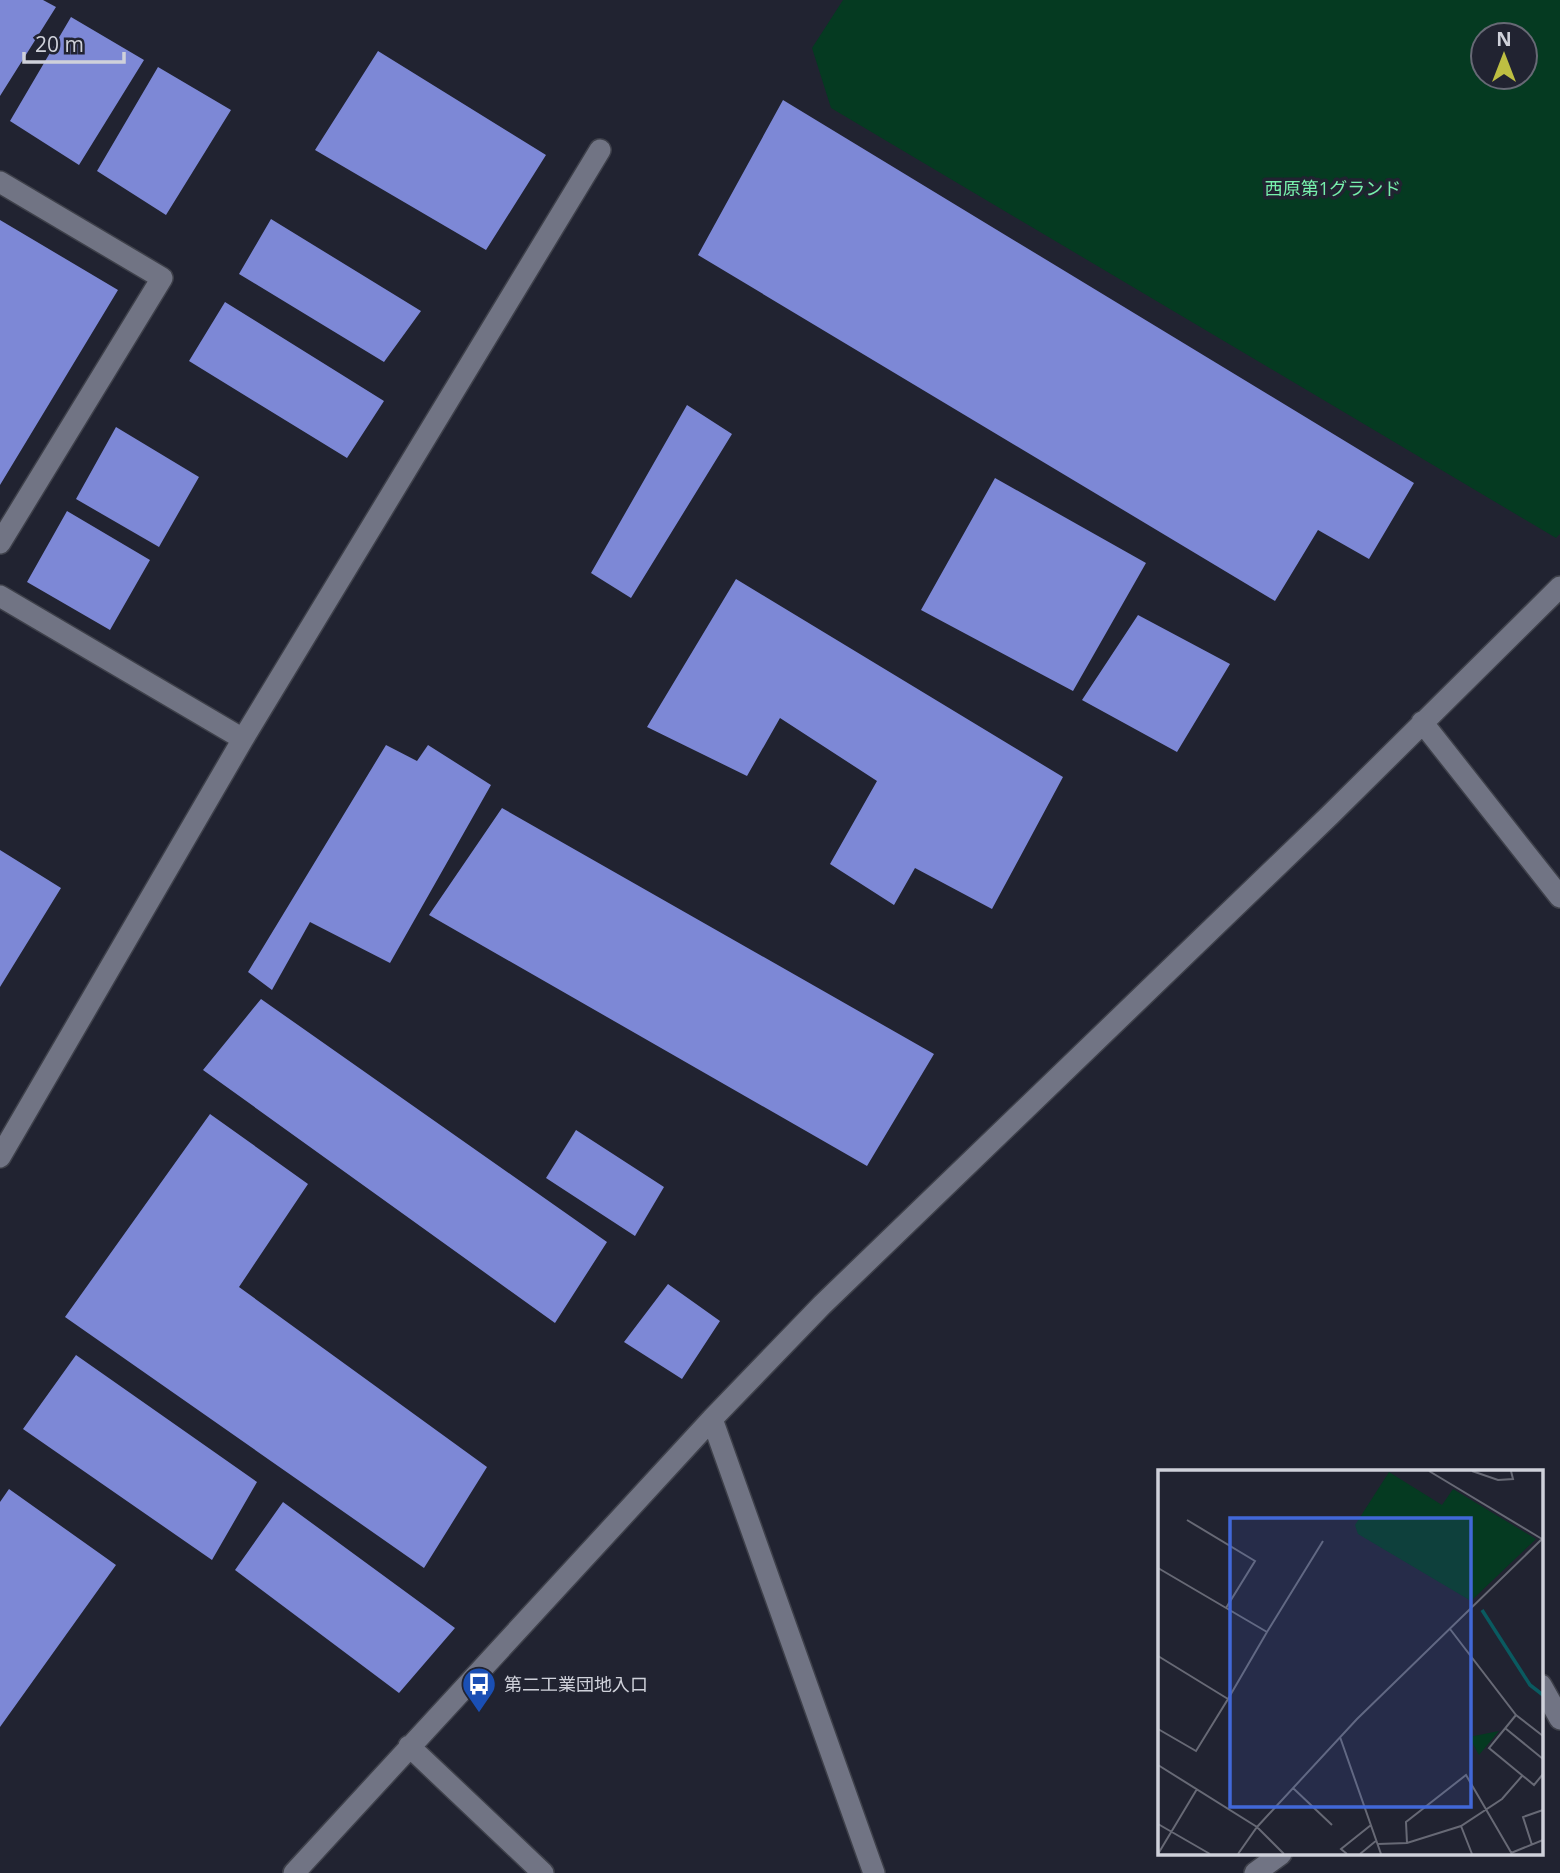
<svg xmlns="http://www.w3.org/2000/svg" width="1560" height="1873" font-family="'Open Sans','Noto Sans JP',sans-serif">
  <style>
    .green { fill: #053a21; fill-rule: evenodd }
    .building { fill: #7d88d6 }
    .lines { fill: none; stroke-linecap: round; stroke-linejoin: round }
    .minor-casing { stroke: #3e404a; stroke-width: 24 }
    .minor { stroke: #717484; stroke-width: 21 }
    .labels { text-anchor: middle; dominant-baseline: central; stroke-width: 7; stroke-linejoin: round; paint-order: stroke }
    .park-label { font-size: 18px; fill: #77f0ac; stroke: #212331 }
    .poi-label { font-size: 18px; fill: #cfd1da; stroke: #212331; text-anchor: start }
    .inset-river { fill: none; stroke: #0a5a60; stroke-width: 3.5 }
    .inset-road { fill: none; stroke: #676975; stroke-width: 2 }
    .view { fill: #4168d8; fill-opacity: 0.15; stroke: #4168d8; stroke-width: 3.5 }
    .inset-edge { fill: none; stroke: #cfd1da; stroke-width: 3.5 }
  </style>
  <rect width="100%" height="100%" fill="#212331"/>
  <!-- green -->
  <path class="green" d="M 843,0 L 1560,0 L 1560,534 L 1556,538 L 831,108 L 812,48 ZM 1483,35 L 1525,35 L 1525,77 L 1483,77 Z"/>
  <!-- building -->
  <path class="building" d="M 0,0 L 43,0 L 56,7 L 0,96 Z
    M 71,17 L 144,60 L 79,165 L 10,121 Z
    M 378,51 L 546,155 L 486,250 L 315,150 Z
    M 158,67 L 231,110 L 166,215 L 97,171 Z
    M 783,100 L 1414,483 L 1369,559 L 1318,530 L 1275,601 L 698,255 Z
    M 271,219 L 421,311 L 384,362 L 239,274 Z
    M 0,220 L 118,290 L 0,485 Z
    M 225,302 L 384,401 L 347,458 L 189,361 Z
    M 687,405 L 732,434 L 631,598 L 591,573 Z
    M 116,427 L 199,477 L 159,547 L 76,499 Z
    M 995,478 L 1146,563 L 1073,691 L 921,610 Z
    M 67,511 L 150,560 L 110,630 L 27,582 Z
    M 736,579 L 1063,777 L 992,909 L 915,868 L 894,905 L 830,864 L 877,781 L 780,718 L 747,776 L 647,727 Z
    M 1138,615 L 1230,664 L 1177,752 L 1082,700 Z
    M 386,745 L 417,761 L 428,745 L 491,785 L 390,963 L 310,922 L 272,990 L 248,972 Z
    M 502,808 L 934,1054 L 867,1166 L 429,915 Z
    M 0,850 L 61,888 L 0,987 Z
    M 261,999 L 607,1242 L 555,1323 L 203,1070 Z
    M 210,1114 L 308,1184 L 239,1287 L 487,1467 L 424,1568 L 65,1317 Z
    M 576,1130 L 664,1187 L 635,1236 L 546,1178 Z
    M 668,1284 L 720,1321 L 682,1379 L 624,1342 Z
    M 76,1355 L 257,1482 L 212,1560 L 23,1429 Z
    M 9,1489 L 116,1565 L 0,1727 L 0,1502 Z
    M 283,1502 L 455,1628 L 399,1693 L 235,1570 Z"/>
  <g class="lines">
    <!-- minor casing -->
    <g class="minor-casing">
      <path id="minor" d="M 0,182 L 162,278 L 0,543
        M 0,596 L 243,739 L 600,150
        M 1422,722 L 1560,897
        M 0,1157 L 243,739
        M 712,1419 L 874,1873
        M 1541,1685 L 1560,1719
        M 409,1746 L 543,1873
        M 294,1873 L 712,1419 L 822,1305 L 1330,815 L 1560,587
        M 1255,1873 L 1281,1854"/>
    </g>
    <!-- minor -->
    <use href="#minor" class="minor"/>
  </g>
  <!-- icons -->
  <defs>
    <g id="bus-pin" transform="scale(1.75)"><path d="M0 17L-7.5 6A9.5 9.5 0 1 1 7.5 6Z" fill="#1a4fb4" stroke="#212331"/><path d="M-5-6H5V4H4V6H2V4H-2V6H-4V4H-5ZM-3.5-4V0h7V-4ZM-3.5 1.2v1.5H-2V1.2ZM2 1.2v1.5H3.5V1.2Z" fill="#fff"/></g>
  </defs>
  <g fill-rule="evenodd">
    <use href="#bus-pin" x="479" y="1684"/>
  </g>
  <g class="labels">
    <!-- park labels -->
    <g class="park-label">
      <text x="1333" y="188">西原第1グランド</text>
    </g>
    <!-- poi labels -->
    <g class="poi-label">
      <text x="504" y="1684">第二工業団地入口</text>
    </g>
  </g>
  <!-- overview -->
  <g transform="translate(1158 1470)">
    <rect width="385" height="385" fill="#212331"/>
    <path d="M 231,2 L 284,35 L 295,19 L 378,69 L 313,131 L 200,64 L 197,55 ZM 341,261 L 321,285 L 311,267 Z" fill="#053a21"/>
    <path class="inset-river" d="M 324,140 L 372,215 L 385,225"/>
    <path class="inset-road" d="M 271,1 L 384,69M 314,1 L 340,10 L 355,9 L 353,1M 29,50 L 97,91 L 68,138M 0,98 L 109,162 L 165,71M 292,159 L 358,245 L 385,266M 0,186 L 70,229 L 38,281 L 0,259M 70,229 L 109,162M 358,245 L 331,278 L 376,315 L 385,304M 347,258 L 385,289M 182,267 L 223,384M 0,295 L 99,357 L 126,384M 135,318 L 174,355M 0,354 L 52,384M 303,356 L 314,384M 249,373 L 248,352 L 308,305 L 354,384M 220,374 L 249,373 L 303,356 L 344,329 L 364,306M 374,375 L 365,347 L 385,340M 353,383 L 385,370M 0,384 L 39,319M 80,384 L 99,357 L 199,249 L 385,68M 189,384 L 183,379 L 213,355M 202,384 L 219,370"/>
    <path class="view" d="M 72,48 L 313,48 L 313,337 L 72,337 Z"/>
    <rect width="385" height="385" class="inset-edge"/>
  </g>
  <!-- north arrow -->
  <g transform="translate(1504 56)"><circle r="33" fill="#212331" stroke="#676975" stroke-width="2"/>
  <path d="M0-5L12 26L0 18L-12 26Z" fill="#bebf42"/>
  <text y="-10" font-size="19" font-weight="bold" text-anchor="middle" fill="#cfd1da">N</text>
  </g>
  <!-- scale -->
  <path d="M24 52v10h100v-10" fill="none" stroke="#cfd1da" stroke-width="3.5"/>
  <text x="35" y="52" font-size="21" fill="#cfd1da" stroke="#212331" stroke-width="5" paint-order="stroke">20 m</text>
</svg>
